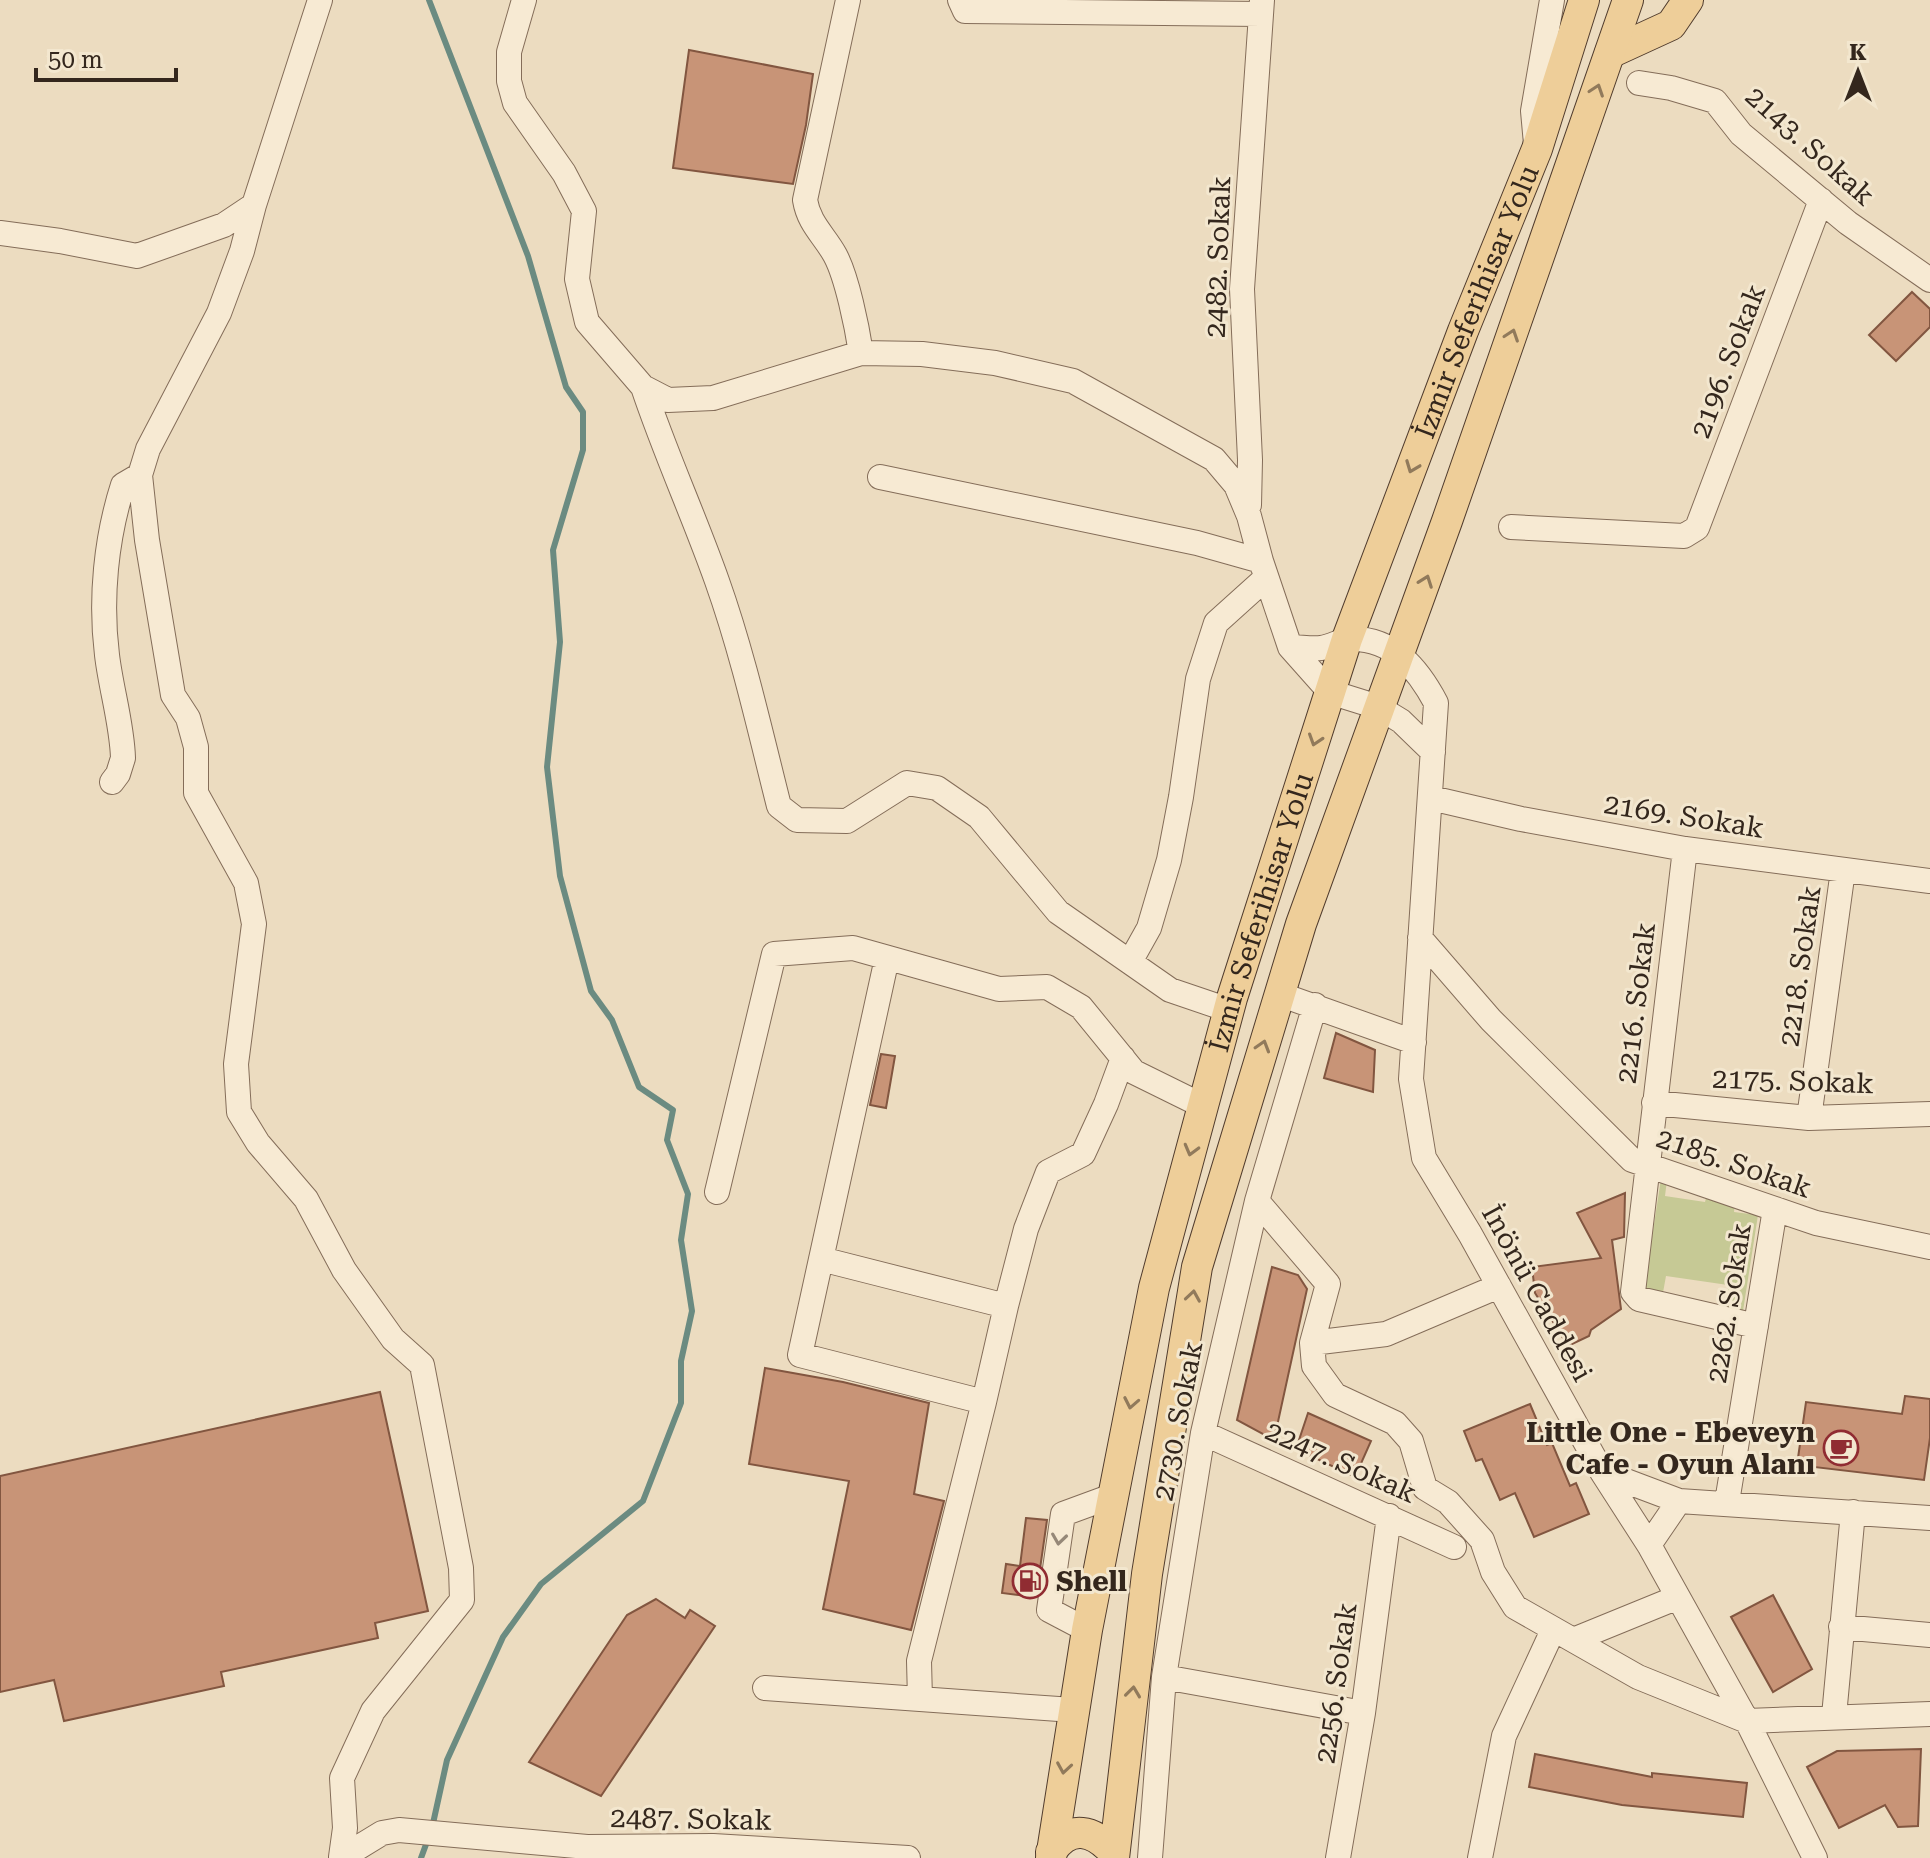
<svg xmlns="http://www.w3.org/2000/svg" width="1930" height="1858" font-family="'Roboto Serif',serif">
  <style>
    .green { fill: #c6c995 }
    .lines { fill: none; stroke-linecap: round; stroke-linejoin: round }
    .stream { stroke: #6b8b81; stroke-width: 6 }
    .building { fill: #c89477; stroke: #825640; stroke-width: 2 }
    .minor-casing { stroke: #846d59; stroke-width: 26 }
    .major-casing { stroke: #513c2d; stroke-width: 32 }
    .minor { stroke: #f7ead3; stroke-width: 24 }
    .major { stroke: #eece99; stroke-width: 30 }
    .oneway { stroke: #917a5b }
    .oneway2 { stroke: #968878 }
    .labels { text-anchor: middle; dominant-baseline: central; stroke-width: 6; stroke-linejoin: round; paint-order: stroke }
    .street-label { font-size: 28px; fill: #34271d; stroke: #f3e7cf }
    .poi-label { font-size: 28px; font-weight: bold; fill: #34271d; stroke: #f3e7cf; text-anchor: end }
  </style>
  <rect width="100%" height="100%" fill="#ecdcc0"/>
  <!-- green -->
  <path class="green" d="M 1661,1179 L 1667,1180 L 1665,1196 L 1705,1202 L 1708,1190 L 1736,1194 L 1734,1212 L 1758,1215 L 1743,1311 L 1725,1308 L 1728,1285 L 1666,1276 L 1662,1298 L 1643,1295 Z"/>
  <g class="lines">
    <!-- stream -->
    <path class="stream" d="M 429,0 L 528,256 L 566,387 L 583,412 L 583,450 L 553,550 L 560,642 L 547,767 L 560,876 L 591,991 L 612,1020 L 639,1087 L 673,1110 L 667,1140 L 688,1194 L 681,1240 L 692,1311 L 681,1361 L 681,1403 L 643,1501 L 541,1584 L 503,1637 L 447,1760 L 432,1828
      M 421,1858 L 428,1839"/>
  </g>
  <!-- building -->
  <path class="building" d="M 689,50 L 813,74 L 806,125 L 793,184 L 673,168 Z
    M 1912,292 L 1930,309 L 1930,327 L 1896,361 L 1869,335 Z
    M 1336,1033 L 1375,1050 L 1373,1092 L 1324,1078 Z
    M 881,1054 L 895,1056 L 886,1108 L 870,1105 Z
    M 1625,1193 L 1624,1237 L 1612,1240 L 1621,1309 L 1591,1330 L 1589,1336 L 1568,1346 L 1535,1293 L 1532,1267 L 1601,1258 L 1577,1213 Z
    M 1272,1267 L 1298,1275 L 1307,1289 L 1274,1440 L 1237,1420 Z
    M 765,1368 L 843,1382 L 929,1403 L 914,1494 L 944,1501 L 911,1630 L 823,1609 L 849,1481 L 749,1464 Z
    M 380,1392 L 428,1611 L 375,1623 L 378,1638 L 221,1672 L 224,1686 L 64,1721 L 54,1680 L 0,1692 L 0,1476 Z
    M 1905,1396 L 1930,1399 L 1930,1438 L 1924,1480 L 1797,1465 L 1806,1402 L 1902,1414 Z
    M 1530,1404 L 1547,1445 L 1552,1443 L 1570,1486 L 1576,1483 L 1589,1514 L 1534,1537 L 1515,1493 L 1500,1500 L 1482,1459 L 1476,1461 L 1464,1431 Z
    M 1308,1413 L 1371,1441 L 1355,1477 L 1296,1449 Z
    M 1026,1518 L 1047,1520 L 1036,1597 L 1002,1593 L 1006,1564 L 1020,1566 Z
    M 1773,1595 L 1812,1669 L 1773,1692 L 1731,1617 Z
    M 656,1599 L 685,1618 L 690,1610 L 715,1626 L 601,1796 L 529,1762 L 627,1615 Z
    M 1921,1749 L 1918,1826 L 1898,1827 L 1885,1805 L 1839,1828 L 1807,1767 L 1837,1751 Z
    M 1535,1754 L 1652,1777 L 1652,1773 L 1747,1783 L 1743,1817 L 1622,1805 L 1529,1787 Z"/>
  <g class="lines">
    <!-- minor casing -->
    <g class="minor-casing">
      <path id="minor" d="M 524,0 L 509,52 L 509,81 L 515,103 L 564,173 L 584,211 L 577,279 L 587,322 L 643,387 L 668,400 L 713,398 L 861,353 L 922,354 L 995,363 L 1073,381 L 1214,459 L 1236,485 L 1249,516 L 1261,561 L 1290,647 L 1330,692 L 1378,707 L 1401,721 L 1433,752
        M 848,0 L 805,200 C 809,224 824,235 835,255 C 847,277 857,327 861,353
        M 960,0 L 965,11 L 1261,14
        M 1639,83 L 1671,88 L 1715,101 L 1741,134 L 1848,223 L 1930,280
        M 1536,144 L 1533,111 L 1552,0
        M 254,205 L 242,251 L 219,313 L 148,449 L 140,475 L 147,540 L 173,695 L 188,718 L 196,747 L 196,793 L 246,883 L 254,924 L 236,1064 L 239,1112 L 258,1143 L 306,1199 L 344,1270 L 393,1339 L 422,1365 L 461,1568 L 462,1600 L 373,1711 L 342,1778 L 345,1828 L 341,1857
        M 0,233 L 60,241 L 137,256 L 224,225 L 254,205 L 320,0
        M 643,387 C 665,453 694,516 717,581 C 743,654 760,731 779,806 L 797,820 L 847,821 L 907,783 L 937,788 L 979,817 L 1058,912 L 1170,990 L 1229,1010
        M 880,477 L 1197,543 L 1261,561
        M 1249,505 L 1250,460 L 1242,289 L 1262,0
        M 1511,527 L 1684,536 L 1697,528 L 1821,200
        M 1290,647 C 1300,647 1311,649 1321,648 C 1331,647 1341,640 1351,639 C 1393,638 1418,669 1436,703 L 1411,1079 L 1424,1158 L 1470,1234 L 1602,1472 L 1649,1545 L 1747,1721 L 1815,1858
        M 112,782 L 118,774 L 123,758 C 122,724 111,689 107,655 C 100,599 106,538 123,485 L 140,475
        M 1431,798 L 1521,819 L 1685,849 L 1930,881
        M 1685,849 L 1633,1292 L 1639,1299 L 1756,1326
        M 1420,938 L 1491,1020 L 1632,1160 L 1816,1223 L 1930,1247
        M 1130,962 L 1149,928 L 1169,860 L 1181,797 L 1198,679 L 1216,623 L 1266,578
        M 1279,994 L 1414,1042
        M 1654,1103 L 1809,1118 L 1930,1114
        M 1809,1118 L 1843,870
        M 717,1192 L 774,954 L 853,948 L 999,989 L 1047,987 L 1081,1007 L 1134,1072 L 1203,1106
        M 1257,1201 L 1328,1284 L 1312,1343 L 1314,1366 L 1335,1395 L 1395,1423 L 1411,1441 L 1425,1488 L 1448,1502 L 1482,1540 L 1493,1572 L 1515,1607 L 1638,1677 L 1747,1721 L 1930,1714
        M 821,1259 L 1006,1306 L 984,1402 L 800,1355 L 887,958
        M 1006,1306 L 1026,1229 L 1048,1172 L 1083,1154 L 1106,1104 L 1123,1058
        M 1312,1343 L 1386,1334 L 1499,1286
        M 1203,1433 L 1454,1547
        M 1602,1472 L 1679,1501 L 1930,1518
        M 1727,1502 L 1775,1209
        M 1649,1545 L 1679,1501
        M 1841,1627 L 1930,1635
        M 1087,1630 L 1049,1610 L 1063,1514 L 1112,1496
        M 1573,1640 L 1676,1598
        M 1164,1677 L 1363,1713
        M 765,1688 L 1073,1710
        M 920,1699 L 919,1661 L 984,1402
        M 1834,1716 L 1853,1512
        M 341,1858 L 382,1833 L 399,1830 L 587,1847 L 713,1846 L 908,1858
        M 1150,1858 L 1164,1677 L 1203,1433 L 1257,1201 L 1315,1005
        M 1338,1858 L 1363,1713 L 1389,1516
        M 1480,1858 L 1504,1736 L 1553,1630"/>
    </g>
    <!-- major casing -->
    <g class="major-casing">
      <g id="major">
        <path d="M 1610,53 L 1671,25 L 1688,0"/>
        <path d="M 1051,1852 C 1070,1823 1094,1830 1114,1853"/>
        <path id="s1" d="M 1051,1858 L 1087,1630 L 1154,1288 L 1232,998 L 1347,639 L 1463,331 L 1537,149 L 1584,0"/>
        <path d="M 1114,1858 L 1147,1574 L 1197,1267 L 1301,924 L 1447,521 L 1628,0"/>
      </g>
    </g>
    <!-- minor -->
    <use href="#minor" class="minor"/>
    <!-- major -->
    <use href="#major" class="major"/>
  </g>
  <!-- one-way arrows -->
  <defs><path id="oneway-chevron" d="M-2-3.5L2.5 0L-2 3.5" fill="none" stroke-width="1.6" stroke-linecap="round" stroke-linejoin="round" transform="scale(2)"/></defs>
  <g class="oneway">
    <use href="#oneway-chevron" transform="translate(1597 90) rotate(-71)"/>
    <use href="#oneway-chevron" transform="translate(1512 335) rotate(-71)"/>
    <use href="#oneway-chevron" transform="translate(1412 467) rotate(111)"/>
    <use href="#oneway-chevron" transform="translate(1426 581) rotate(-70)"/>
    <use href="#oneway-chevron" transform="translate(1315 740) rotate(108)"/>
    <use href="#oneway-chevron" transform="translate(1263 1046) rotate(-73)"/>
    <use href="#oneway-chevron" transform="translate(1191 1150) rotate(105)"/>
    <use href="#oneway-chevron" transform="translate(1193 1296) rotate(-81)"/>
    <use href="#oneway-chevron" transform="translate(1131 1403) rotate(101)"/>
    <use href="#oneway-chevron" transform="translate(1133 1692) rotate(-83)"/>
    <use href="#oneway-chevron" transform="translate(1064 1768) rotate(99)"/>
  </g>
  <use class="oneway2" href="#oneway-chevron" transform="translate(1059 1539) rotate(98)"/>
  <!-- icons -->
  <defs>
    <g id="cafe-ring" transform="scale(1.8)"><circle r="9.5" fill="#f3e7cf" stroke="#902c32" stroke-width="1.5"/><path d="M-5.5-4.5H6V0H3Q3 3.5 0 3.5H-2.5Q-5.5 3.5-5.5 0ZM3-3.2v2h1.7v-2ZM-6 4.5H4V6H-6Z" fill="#902c32"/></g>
    <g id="fuel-ring" transform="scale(1.8)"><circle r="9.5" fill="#f3e7cf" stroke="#902c32" stroke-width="1.5"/><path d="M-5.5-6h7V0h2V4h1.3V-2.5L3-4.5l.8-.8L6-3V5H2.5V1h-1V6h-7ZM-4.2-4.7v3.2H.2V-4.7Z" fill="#902c32"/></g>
  </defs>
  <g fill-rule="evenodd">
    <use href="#cafe-ring" x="1841" y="1448"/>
    <use href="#fuel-ring" x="1030" y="1581"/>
  </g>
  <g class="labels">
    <!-- street labels -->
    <g class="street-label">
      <text transform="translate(1810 146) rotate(42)">2143. Sokak</text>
      <text transform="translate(1218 257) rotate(-88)">2482. Sokak</text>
      <text stroke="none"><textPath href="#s1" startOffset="1618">İzmir Seferihisar Yolu</textPath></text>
      <text transform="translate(1728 361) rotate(-69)">2196. Sokak</text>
      <text transform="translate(1684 816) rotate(9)">2169. Sokak</text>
      <text stroke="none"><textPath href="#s1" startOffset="970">İzmir Seferihisar Yolu</textPath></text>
      <text transform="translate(1800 966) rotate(-82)">2218. Sokak</text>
      <text transform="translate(1636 1003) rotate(-83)">2216. Sokak</text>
      <text transform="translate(1793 1081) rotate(2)">2175. Sokak</text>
      <text transform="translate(1734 1163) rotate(19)">2185. Sokak</text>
      <text transform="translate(1537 1293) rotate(61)">İnönü Caddesi</text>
      <text transform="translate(1729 1303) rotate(-81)">2262. Sokak</text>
      <text transform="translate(1178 1421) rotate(-79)">2730. Sokak</text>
      <text transform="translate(1341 1462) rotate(24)">2247. Sokak</text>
      <text transform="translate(1336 1683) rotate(-82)">2256. Sokak</text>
      <text transform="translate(691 1819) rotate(1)">2487. Sokak</text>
    </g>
    <!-- poi labels -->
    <g class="poi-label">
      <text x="1815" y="1432">Little One - Ebeveyn<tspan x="1815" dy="32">Cafe - Oyun Alanı</tspan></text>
      <text x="1056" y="1581" text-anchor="start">Shell</text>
    </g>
  </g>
  <!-- north arrow -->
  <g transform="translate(1858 72)" stroke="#f3e7cf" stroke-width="6" paint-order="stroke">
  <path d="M0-6L14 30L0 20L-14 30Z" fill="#34271d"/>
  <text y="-12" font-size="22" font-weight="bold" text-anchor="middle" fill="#34271d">K</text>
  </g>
  <!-- scale -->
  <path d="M36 68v12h140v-12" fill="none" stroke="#34271d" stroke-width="4"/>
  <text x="48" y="68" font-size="24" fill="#34271d" stroke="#f3e7cf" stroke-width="6" paint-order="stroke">50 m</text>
</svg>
